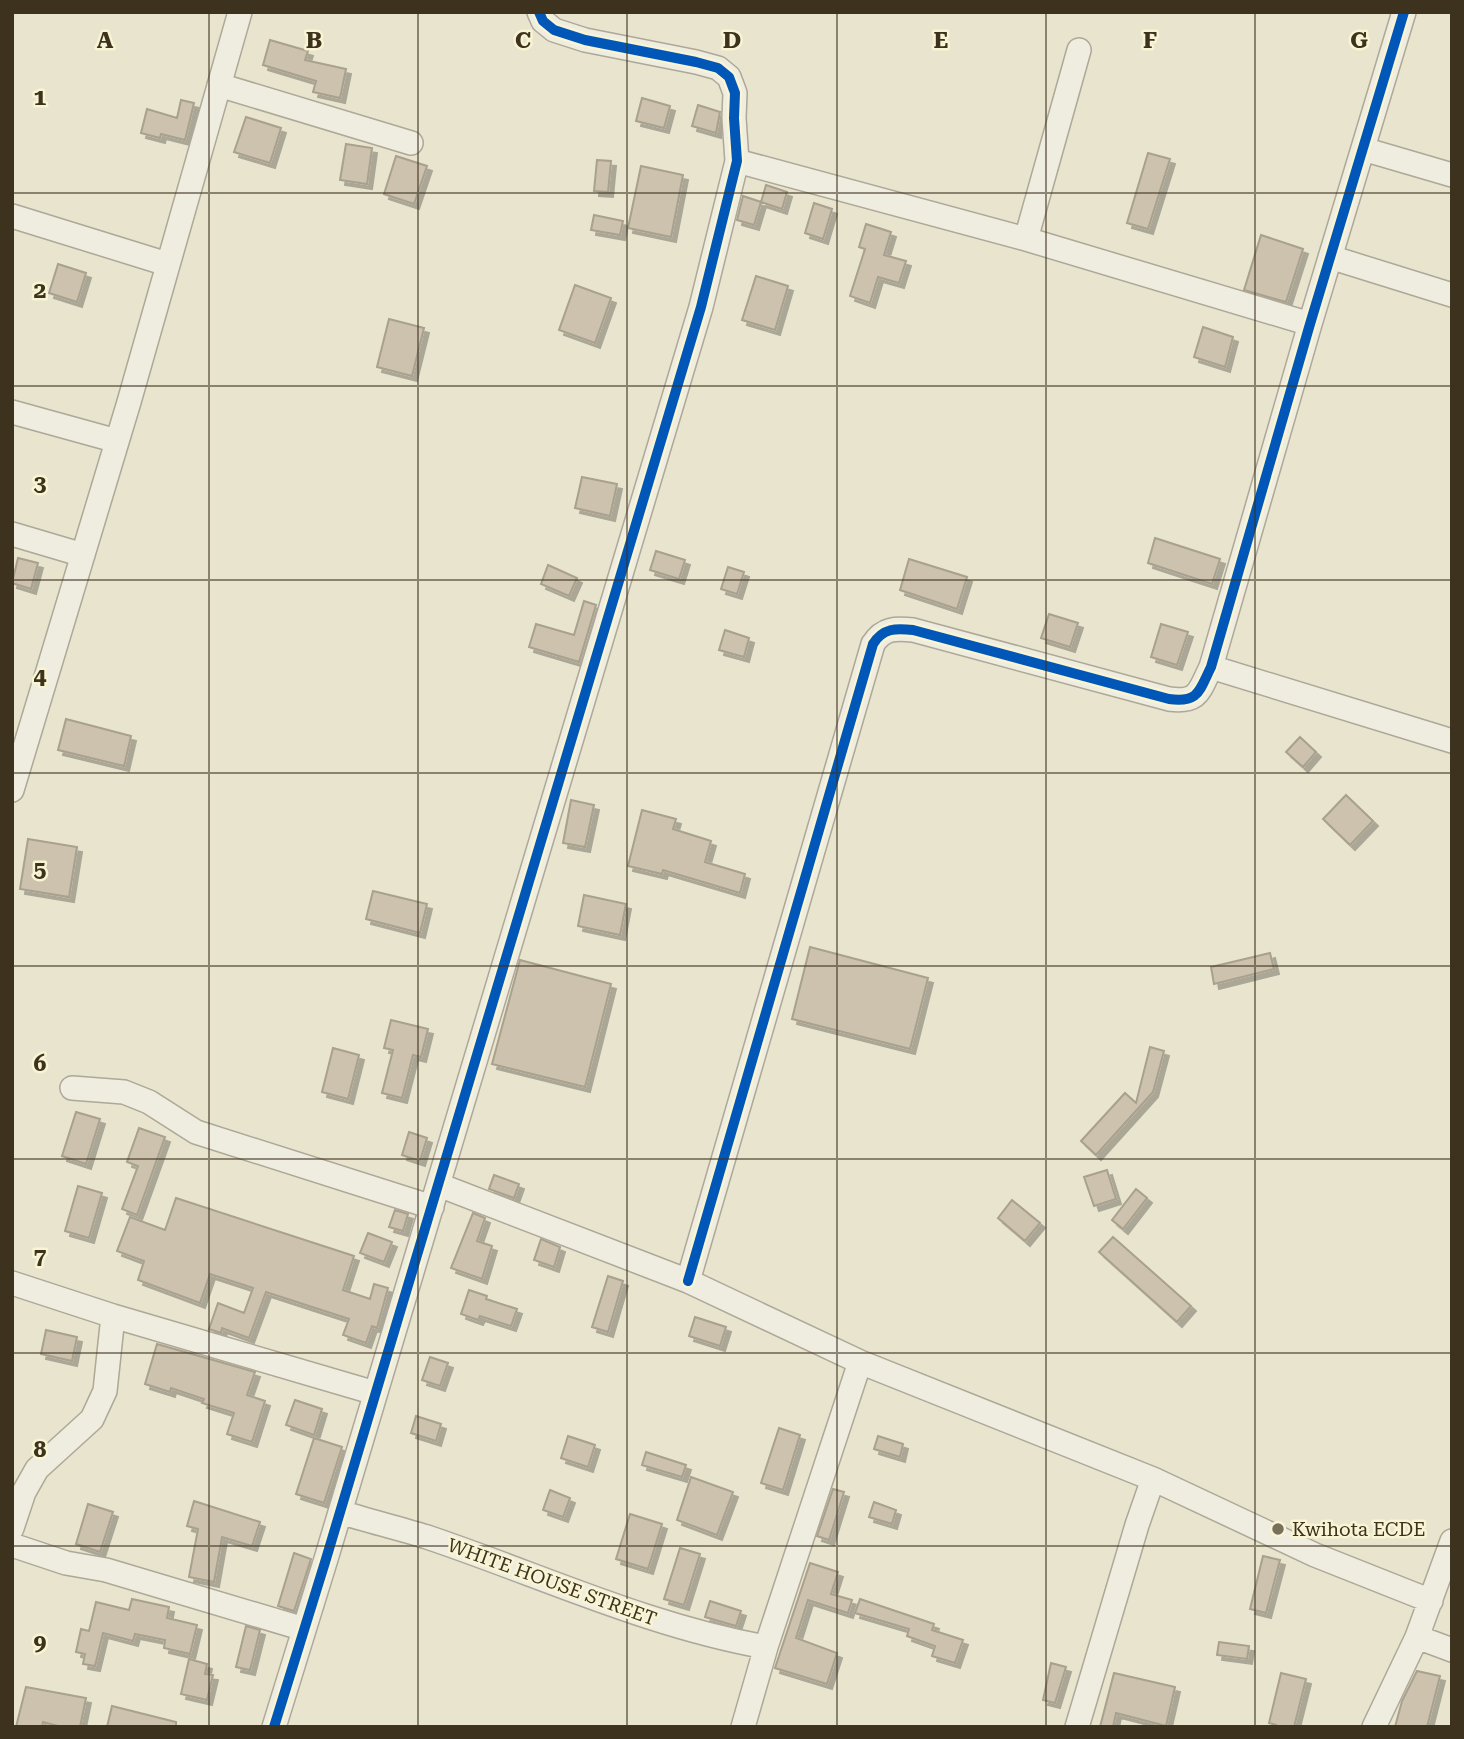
<svg xmlns="http://www.w3.org/2000/svg" width="1464" height="1739" font-family="'Roboto Serif',serif">
  <style>
    .building { fill: #ccc2ae; stroke: #a9a08d; stroke-width: 2; filter: url(#shadow) }
    .lines { fill: none; stroke-linecap: round; stroke-linejoin: round }
    .minor-casing { stroke: #ada897; stroke-width: 26 }
    .minor { stroke: #efece0; stroke-width: 23 }
    .cycleway-casing { stroke: #f8f4d4; stroke-width: 15 }
    .cycleway { stroke: #0057b8; stroke-width: 10 }
    .grid { fill: none; stroke: #3d321e; stroke-width: 2; stroke-opacity: 0.55 }
    .poi-dot { fill: #79705c; stroke: #f8f4d4; stroke-width: 2.5 }
    .labels { text-anchor: middle; dominant-baseline: central; stroke-width: 5; stroke-linejoin: round; paint-order: stroke }
    .poi-label { font-size: 19px; fill: #3d321e; stroke: #f8f4d4; text-anchor: start }
    .street-label { font-size: 19px; fill: #3d321e; stroke: #f8f4d4 }
    .grid-label { font-size: 23px; text-anchor: middle; font-weight: bold; fill: #3d321e; stroke: #f8f4d4; stroke-width: 5; stroke-linejoin: round; paint-order: stroke }
  </style>
  <defs>
    <filter id="shadow"><feDropShadow dx="5" dy="5" stdDeviation="0" flood-color="#0004"/></filter>
  </defs>
  <rect width="100%" height="100%" fill="#e8e4ce"/>
  <!-- building -->
  <path class="building" d="M 270,40 L 308,51 L 305,60 L 346,69 L 340,98 L 313,92 L 316,81 L 263,65 Z
    M 642,98 L 670,106 L 664,128 L 636,121 Z
    M 181,100 L 194,103 L 185,140 L 161,134 L 160,138 L 141,133 L 147,109 L 177,118 Z
    M 698,105 L 720,112 L 716,133 L 692,126 Z
    M 246,117 L 281,128 L 270,163 L 234,152 Z
    M 346,144 L 372,148 L 367,184 L 340,180 Z
    M 1148,153 L 1170,159 L 1148,229 L 1127,223 Z
    M 396,156 L 427,166 L 414,204 L 384,194 Z
    M 597,160 L 611,161 L 608,192 L 594,191 Z
    M 641,166 L 683,175 L 671,237 L 628,228 Z
    M 766,185 L 787,192 L 782,209 L 761,202 Z
    M 743,196 L 761,202 L 754,225 L 737,220 Z
    M 814,203 L 832,209 L 823,239 L 805,233 Z
    M 594,215 L 623,221 L 620,235 L 591,230 Z
    M 866,224 L 891,232 L 884,255 L 906,261 L 899,283 L 878,277 L 870,303 L 850,296 L 865,249 L 859,247 Z
    M 1261,235 L 1303,249 L 1286,302 L 1244,290 Z
    M 58,264 L 86,273 L 77,302 L 49,293 Z
    M 756,276 L 788,286 L 775,330 L 742,320 Z
    M 575,285 L 611,298 L 595,343 L 559,330 Z
    M 389,319 L 424,328 L 412,376 L 377,367 Z
    M 1203,327 L 1233,337 L 1225,367 L 1194,357 Z
    M 582,477 L 617,484 L 610,516 L 575,508 Z
    M 1155,538 L 1220,559 L 1212,584 L 1148,563 Z
    M 656,551 L 685,560 L 679,579 L 650,570 Z
    M 18,558 L 38,563 L 31,589 L 12,583 Z
    M 909,559 L 967,577 L 957,609 L 900,590 Z
    M 548,565 L 577,578 L 569,596 L 541,584 Z
    M 728,567 L 744,572 L 737,594 L 721,589 Z
    M 584,601 L 596,605 L 579,662 L 529,647 L 536,624 L 574,635 Z
    M 1049,614 L 1078,623 L 1070,647 L 1041,638 Z
    M 1161,624 L 1188,632 L 1177,665 L 1151,657 Z
    M 725,630 L 749,638 L 744,657 L 719,650 Z
    M 66,719 L 131,736 L 124,766 L 58,750 Z
    M 1300,737 L 1316,752 L 1303,767 L 1286,752 Z
    M 1346,795 L 1373,821 L 1350,845 L 1323,819 Z
    M 571,800 L 594,805 L 585,847 L 563,843 Z
    M 642,810 L 676,819 L 673,829 L 711,841 L 705,862 L 745,874 L 740,893 L 663,870 L 662,874 L 628,866 Z
    M 28,839 L 77,847 L 69,897 L 20,889 Z
    M 373,891 L 427,904 L 420,933 L 366,919 Z
    M 584,895 L 626,904 L 620,935 L 578,926 Z
    M 810,947 L 928,978 L 910,1049 L 792,1019 Z
    M 1270,953 L 1274,969 L 1214,984 L 1211,967 Z
    M 520,960 L 611,984 L 585,1087 L 492,1064 Z
    M 391,1020 L 428,1029 L 421,1057 L 413,1055 L 402,1098 L 382,1093 L 393,1050 L 384,1048 Z
    M 1150,1047 L 1164,1051 L 1153,1092 L 1096,1155 L 1081,1141 L 1125,1093 L 1136,1103 Z
    M 333,1048 L 359,1055 L 348,1099 L 322,1092 Z
    M 76,1112 L 100,1119 L 86,1164 L 62,1156 Z
    M 139,1128 L 165,1137 L 137,1215 L 122,1209 L 138,1166 L 127,1162 Z
    M 409,1132 L 427,1138 L 420,1161 L 402,1155 Z
    M 1107,1170 L 1116,1199 L 1094,1206 L 1084,1177 Z
    M 494,1175 L 519,1184 L 514,1198 L 489,1189 Z
    M 78,1186 L 102,1193 L 89,1238 L 65,1231 Z
    M 1136,1189 L 1147,1198 L 1123,1229 L 1112,1220 Z
    M 176,1198 L 354,1256 L 343,1290 L 370,1299 L 374,1284 L 388,1288 L 377,1328 L 372,1326 L 366,1343 L 343,1335 L 349,1319 L 266,1292 L 249,1338 L 222,1328 L 221,1333 L 209,1329 L 218,1303 L 244,1313 L 253,1288 L 210,1274 L 200,1303 L 138,1280 L 144,1261 L 117,1251 L 130,1217 L 165,1230 Z
    M 1012,1200 L 1040,1223 L 1025,1241 L 998,1218 Z
    M 395,1210 L 408,1214 L 403,1231 L 389,1227 Z
    M 473,1213 L 485,1218 L 477,1241 L 492,1246 L 482,1279 L 451,1268 Z
    M 368,1233 L 392,1242 L 384,1262 L 360,1253 Z
    M 1113,1237 L 1191,1306 L 1177,1322 L 1099,1252 Z
    M 541,1239 L 560,1247 L 554,1267 L 534,1260 Z
    M 608,1276 L 623,1281 L 608,1332 L 592,1327 Z
    M 469,1290 L 487,1296 L 486,1299 L 517,1309 L 511,1326 L 480,1316 L 478,1320 L 461,1314 Z
    M 695,1317 L 726,1327 L 720,1346 L 689,1336 Z
    M 46,1330 L 77,1337 L 72,1361 L 41,1354 Z
    M 157,1344 L 255,1372 L 247,1395 L 265,1401 L 252,1442 L 227,1434 L 234,1413 L 202,1403 L 204,1399 L 171,1388 L 170,1392 L 145,1384 Z
    M 430,1357 L 448,1363 L 440,1386 L 422,1380 Z
    M 295,1400 L 322,1409 L 314,1435 L 286,1425 Z
    M 416,1416 L 441,1424 L 436,1441 L 411,1433 Z
    M 779,1428 L 800,1435 L 783,1490 L 761,1483 Z
    M 568,1436 L 595,1445 L 588,1467 L 561,1458 Z
    M 878,1436 L 903,1444 L 900,1457 L 874,1449 Z
    M 314,1438 L 342,1447 L 324,1503 L 296,1494 Z
    M 646,1452 L 686,1465 L 682,1477 L 642,1465 Z
    M 691,1477 L 733,1492 L 717,1535 L 677,1520 Z
    M 833,1489 L 844,1492 L 829,1540 L 817,1536 Z
    M 550,1490 L 570,1498 L 563,1517 L 543,1510 Z
    M 194,1501 L 260,1522 L 252,1546 L 222,1537 L 214,1582 L 189,1577 L 198,1529 L 187,1526 Z
    M 874,1502 L 896,1510 L 892,1524 L 869,1517 Z
    M 88,1504 L 113,1512 L 100,1552 L 76,1544 Z
    M 630,1514 L 662,1524 L 648,1569 L 616,1559 Z
    M 680,1548 L 700,1554 L 684,1605 L 664,1599 Z
    M 294,1553 L 311,1559 L 294,1611 L 278,1606 Z
    M 1263,1556 L 1280,1560 L 1266,1613 L 1250,1609 Z
    M 810,1563 L 838,1572 L 831,1594 L 852,1600 L 848,1613 L 808,1600 L 796,1638 L 837,1653 L 827,1684 L 775,1668 Z
    M 132,1599 L 169,1607 L 167,1618 L 197,1625 L 190,1654 L 164,1648 L 165,1640 L 135,1634 L 133,1641 L 103,1633 L 95,1666 L 83,1664 L 85,1654 L 76,1652 L 81,1629 L 89,1631 L 96,1602 L 129,1610 Z
    M 860,1599 L 934,1624 L 932,1630 L 963,1640 L 955,1663 L 932,1656 L 935,1646 L 907,1636 L 909,1629 L 855,1613 Z
    M 710,1601 L 741,1611 L 736,1626 L 705,1617 Z
    M 246,1626 L 260,1630 L 250,1670 L 236,1667 Z
    M 1219,1642 L 1249,1646 L 1247,1659 L 1217,1655 Z
    M 189,1659 L 207,1664 L 205,1674 L 213,1675 L 207,1700 L 181,1694 Z
    M 1051,1663 L 1066,1667 L 1055,1703 L 1043,1700 Z
    M 1417,1671 L 1440,1676 L 1427,1727 L 1395,1727 L 1402,1701 Z
    M 1114,1673 L 1175,1687 L 1166,1726 L 1116,1713 L 1113,1727 L 1100,1727 Z
    M 1281,1673 L 1306,1679 L 1294,1727 L 1275,1727 L 1276,1725 L 1269,1723 Z
    M 26,1687 L 86,1698 L 80,1727 L 62,1727 L 43,1722 L 42,1727 L 16,1727 Z
    M 112,1706 L 176,1722 L 176,1727 L 107,1727 Z"/>
  <g class="lines">
    <!-- minor casing -->
    <g class="minor-casing">
      <path id="minor" d="M 219,85 L 411,143
        M 1363,149 L 1452,175
        M 737,161 L 1026,239 L 1310,324
        M 12,216 L 167,264
        M 1026,239 L 1079,50
        M 1330,257 L 1452,295
        M 12,412 L 117,441
        M 12,534 L 83,555
        M 1211,667 L 1452,741
        M 12,790 L 129,402 L 240,12
        M 72,1088 L 124,1092 L 149,1102 L 196,1132 L 432,1207
        M 439,1185 L 688,1281 L 860,1362 L 1153,1479 L 1315,1555 L 1431,1601
        M 688,1281 L 873,644 C 883,628 896,628 913,630 L 1169,699 C 1199,703 1199,691 1211,667 L 1310,324 L 1404,12
        M 12,1283 L 113,1316 L 375,1393
        M 340,1512 C 369,1521 398,1528 427,1537 C 540,1575 648,1626 766,1647
        M 12,1528 L 24,1492 L 37,1469 L 92,1419 L 105,1391 L 113,1316
        M 12,1545 L 66,1563 L 106,1570 L 304,1629
        M 1417,1637 L 1452,1650
        M 274,1727 L 326,1559 L 701,307 L 737,161 L 734,118 L 735,93 L 729,77 L 718,68 L 696,62 L 585,40 L 554,30 L 543,21 L 539,12
        M 743,1727 L 766,1647 L 860,1362
        M 1077,1727 L 1137,1525 L 1153,1479
        M 1374,1727 L 1417,1637 L 1452,1541"/>
    </g>
    <!-- minor -->
    <use href="#minor" class="minor"/>
    <!-- cycleway casing -->
    <g class="cycleway-casing">
      <path id="cycleway" d="M 688,1281 L 873,644 C 883,628 896,628 913,630 L 1169,699 C 1199,703 1199,691 1211,667 L 1310,324 L 1404,12
        M 274,1727 L 326,1559 L 701,307 L 737,161 L 734,118 L 735,93 L 729,77 L 718,68 L 696,62 L 585,40 L 554,30 L 543,21 L 539,12"/>
    </g>
    <!-- cycleway -->
    <use href="#cycleway" class="cycleway"/>
  </g>
  <!-- grid -->
  <path class="grid" d="M 209,12 L 209,1727M 418,12 L 418,1727M 627,12 L 627,1727M 837,12 L 837,1727M 1046,12 L 1046,1727M 1255,12 L 1255,1727M 12,193 L 1452,193M 12,386 L 1452,386M 12,580 L 1452,580M 12,773 L 1452,773M 12,966 L 1452,966M 12,1159 L 1452,1159M 12,1353 L 1452,1353M 12,1546 L 1452,1546"/>
  <!-- markers -->
  <circle class="poi-dot" cx="1278" cy="1529" r="7"/>
  <g class="labels">
    <!-- poi labels -->
    <g class="poi-label">
      <text x="1292" y="1529">Kwihota ECDE</text>
    </g>
    <!-- street labels -->
    <g class="street-label">
      <text transform="translate(552 1582) rotate(20)">WHITE HOUSE STREET</text>
    </g>
  </g>
  <g class="grid-label">
    <text x="105" y="48">A</text>
    <text x="314" y="48">B</text>
    <text x="523" y="48">C</text>
    <text x="732" y="48">D</text>
    <text x="941" y="48">E</text>
    <text x="1150" y="48">F</text>
    <text x="1359" y="48">G</text>
    <text x="40" y="105">1</text>
    <text x="40" y="298">2</text>
    <text x="40" y="491">3</text>
    <text x="40" y="684">4</text>
    <text x="40" y="877">5</text>
    <text x="40" y="1071">6</text>
    <text x="40" y="1264">7</text>
    <text x="40" y="1457">8</text>
    <text x="40" y="1650">9</text>
  </g>
  <!-- border -->
  <rect width="1464" height="1739" fill="none" stroke="#3d321e" stroke-width="28"/>
</svg>
